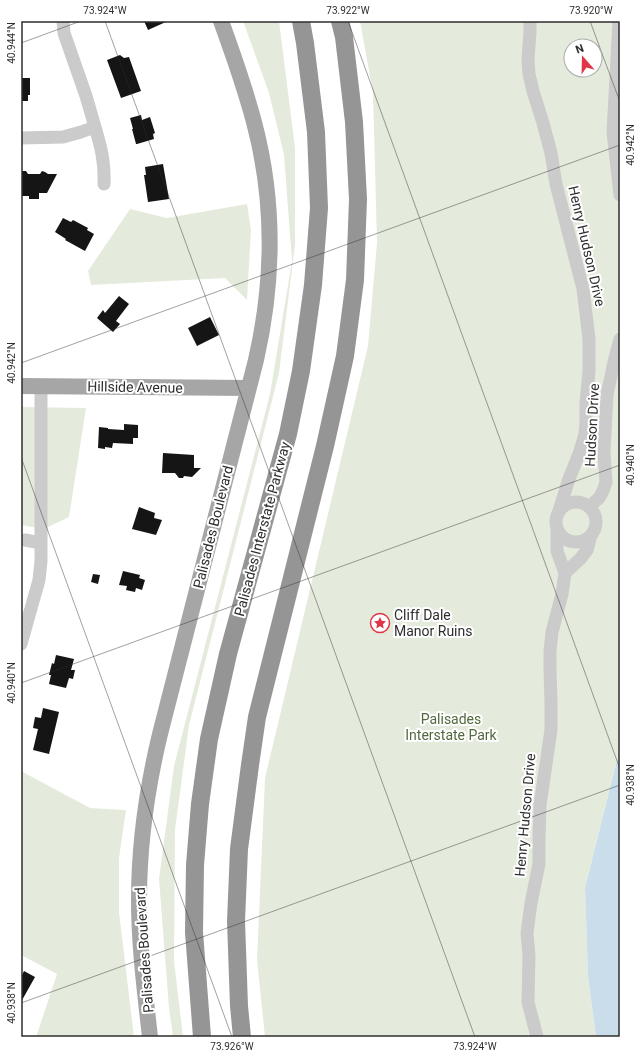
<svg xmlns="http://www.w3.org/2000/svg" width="641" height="1058" font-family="Roboto,sans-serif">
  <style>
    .green { fill: #e5ebdc; fill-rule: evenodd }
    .water { fill: #c9deea }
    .building { fill: #151515 }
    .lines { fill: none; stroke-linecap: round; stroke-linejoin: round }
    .minor { stroke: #cbcbcb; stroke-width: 13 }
    .major { stroke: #a6a6a6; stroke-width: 16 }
    .highway { stroke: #959595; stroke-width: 18 }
    .ticks { fill: none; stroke: #2e2e2e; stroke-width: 1; stroke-opacity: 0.45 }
    .labels { text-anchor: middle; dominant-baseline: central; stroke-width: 4; stroke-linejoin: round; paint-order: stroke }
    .street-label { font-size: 14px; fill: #2e2e2e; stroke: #fff }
    .poi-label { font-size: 14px; fill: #2e2e2e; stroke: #fff; text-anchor: start }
    .park-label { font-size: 14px; fill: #52683d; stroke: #fff }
    .neatline { fill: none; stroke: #2e2e2e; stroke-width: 1.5 }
    .ticks-label { font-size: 10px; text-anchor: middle; fill: #2e2e2e }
  </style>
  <rect width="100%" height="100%" fill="#fff"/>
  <!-- green -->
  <path class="green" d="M 243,21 L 279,21 L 295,148 L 295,245 L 279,373 L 189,725 L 175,830 L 174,961 L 183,1037 L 173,1037 L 169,1008 L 159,879 L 174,766 L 270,394 L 292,261 L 284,155 L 269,93 Z
    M 360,21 L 620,21 L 620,748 L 585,888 L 588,977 L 596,1037 L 265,1037 L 257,960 L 265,778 L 368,346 L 377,243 L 373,93 ZM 571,46 L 595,46 L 595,70 L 571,70 Z
    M 247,204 L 251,230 L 247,300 L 225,278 L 91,285 L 88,271 L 130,209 L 167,218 Z
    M 21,407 L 86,408 L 69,517 L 44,529 L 21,525 Z
    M 21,771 L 90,808 L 126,810 L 119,858 L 119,912 L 134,1037 L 36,1037 L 57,974 L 21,955 Z"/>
  <!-- water -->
  <path class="water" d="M 620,748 L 620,1037 L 596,1037 L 588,977 L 585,888 Z"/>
  <!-- building -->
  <path class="building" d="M 144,21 L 168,21 L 148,30 Z
    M 120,55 L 124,58 L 129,57 L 141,91 L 121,98 L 107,60 Z
    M 21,78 L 30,78 L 30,95 L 28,95 L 28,101 L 21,101 Z
    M 141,115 L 142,120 L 150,117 L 155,133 L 153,134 L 154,139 L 137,144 L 136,144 L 132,129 L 133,129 L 130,118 Z
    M 163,164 L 169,199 L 148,202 L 144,175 L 146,175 L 145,167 Z
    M 21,171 L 26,171 L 28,174 L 40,174 L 42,171 L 45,172 L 48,174 L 57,174 L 47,193 L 39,193 L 39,199 L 29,199 L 29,196 L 21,196 Z
    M 63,218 L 71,222 L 73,220 L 88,228 L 87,230 L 94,234 L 85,251 L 65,240 L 66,239 L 55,232 Z
    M 119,296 L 129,304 L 116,321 L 120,324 L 113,332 L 97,318 L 103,310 L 105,313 Z
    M 210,317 L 219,335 L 197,346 L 188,328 Z
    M 124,424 L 138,425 L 138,438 L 133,438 L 133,444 L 113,443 L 112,448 L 105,447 L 105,449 L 98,448 L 99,427 L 108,428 L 108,429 L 124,430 Z
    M 163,453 L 194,455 L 194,468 L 201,468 L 192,477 L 184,476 L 183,478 L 179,478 L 175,473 L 162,473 Z
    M 139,507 L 155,513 L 154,518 L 162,520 L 156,535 L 132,529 Z
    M 123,571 L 140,575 L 139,578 L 145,580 L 142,590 L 136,588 L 135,592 L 126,590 L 127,586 L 119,585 Z
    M 93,574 L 100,575 L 98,584 L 91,582 Z
    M 56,655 L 74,659 L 71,670 L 75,670 L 73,679 L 69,678 L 66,688 L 49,684 L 51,675 L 49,675 L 52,663 L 54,664 Z
    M 43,708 L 59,712 L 49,754 L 33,750 L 38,729 L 33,728 L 35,717 L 41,718 Z
    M 24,971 L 35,977 L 21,1002 L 21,977 Z"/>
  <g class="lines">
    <!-- minor -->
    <path class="minor" d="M 530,21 L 530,32 L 528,59 L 529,74 L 533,91 L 543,123 L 551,153 L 556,184 L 583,289 L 589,339 L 589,371 L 586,403 L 586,422 L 585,434 L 579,454 L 569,479 L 558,514
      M 619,21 L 613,132 L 620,195
      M 95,127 C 101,147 105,162 104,184
      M 21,138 L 63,137 L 81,132 L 95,127 L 86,96 L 64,33 L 63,21
      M556 522a20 20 0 1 1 40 0a20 20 0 1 1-40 0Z
      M 589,507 L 599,498 L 603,491 L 606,482 L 604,453 L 607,395 L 614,362 L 620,339
      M 25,540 L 41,543
      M 565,573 L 581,558 L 587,550 L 591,535
      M 21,644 L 39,580 L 41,561 L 41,386
      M 537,1037 L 528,1002 L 529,956 L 527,933 L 531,903 L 539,864 L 539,838 L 540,805 L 551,730 L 551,702 L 550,670 L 550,651 L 552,632 L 562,594 L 565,573 L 557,551 L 557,528"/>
    <!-- major -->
    <path class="major" d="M 21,386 L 248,388
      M 150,1037 C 145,992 139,946 139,900 C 139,844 147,788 160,734 L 256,360 C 274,281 275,201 254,122 C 245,88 233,54 221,21"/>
    <!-- highway -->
    <path class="highway" d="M 202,1037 L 194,932 L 195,865 L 200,804 L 209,739 L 228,654 L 288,434 L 301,371 L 313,285 L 319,208 L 316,132 L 305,43 L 301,21
      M 242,1037 L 239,1006 L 236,921 L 239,849 L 250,765 L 257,717 L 325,446 L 345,356 L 355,280 L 358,199 L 354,122 L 344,37 L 340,21"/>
  </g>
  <!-- ticks -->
  <path class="ticks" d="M 105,21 L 475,1037M 348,21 L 620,769M 590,21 L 620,102M 21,43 L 81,21M 21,363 L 620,145M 21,457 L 232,1037M 21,683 L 620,465M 21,1003 L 620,785"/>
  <!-- icons -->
  <defs>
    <g id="sight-ring" transform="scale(1)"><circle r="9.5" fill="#fff" stroke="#df3747" stroke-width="1.5"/><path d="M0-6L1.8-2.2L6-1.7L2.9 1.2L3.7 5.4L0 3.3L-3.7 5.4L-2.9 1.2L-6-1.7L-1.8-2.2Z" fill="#df3747"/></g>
  </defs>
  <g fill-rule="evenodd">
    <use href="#sight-ring" x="380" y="623"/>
  </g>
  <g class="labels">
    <!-- street labels -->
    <g class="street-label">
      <text transform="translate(587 246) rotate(77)">Henry Hudson Drive</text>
      <text transform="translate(135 387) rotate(1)">Hillside Avenue</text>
      <text transform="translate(592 425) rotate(-87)">Hudson Drive</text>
      <text transform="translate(213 527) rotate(-76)">Palisades Boulevard</text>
      <text transform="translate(262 529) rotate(-75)">Palisades Interstate Parkway</text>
      <text transform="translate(525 815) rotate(-85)">Henry Hudson Drive</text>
      <text transform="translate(144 950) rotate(-94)">Palisades Boulevard</text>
    </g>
    <!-- poi labels -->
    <g class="poi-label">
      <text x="394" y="615">Cliff Dale<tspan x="394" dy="16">Manor Ruins</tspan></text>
    </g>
    <!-- park labels -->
    <g class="park-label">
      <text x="451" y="719">Palisades<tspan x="451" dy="16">Interstate Park</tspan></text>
    </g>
  </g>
  <!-- border -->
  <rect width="641" height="1058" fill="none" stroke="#ffffff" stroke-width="44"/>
  <!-- north arrow -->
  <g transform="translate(583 58) rotate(340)"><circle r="19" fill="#ffffff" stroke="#ababab"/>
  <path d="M0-3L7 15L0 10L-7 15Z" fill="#df3747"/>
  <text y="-6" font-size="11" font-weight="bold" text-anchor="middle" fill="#2e2e2e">N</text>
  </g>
  <rect x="22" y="22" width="597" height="1014" class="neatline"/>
  <g class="ticks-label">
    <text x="105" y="14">73.924°W</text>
    <text x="348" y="14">73.922°W</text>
    <text x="591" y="14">73.920°W</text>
    <text transform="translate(11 43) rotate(-90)" y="4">40.944°N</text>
    <text transform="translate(630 145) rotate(-90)" y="4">40.942°N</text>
    <text transform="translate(11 363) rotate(-90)" y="4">40.942°N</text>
    <text transform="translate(630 465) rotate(-90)" y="4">40.940°N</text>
    <text transform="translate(11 683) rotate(-90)" y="4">40.940°N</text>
    <text transform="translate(630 785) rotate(-90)" y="4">40.938°N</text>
    <text transform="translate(11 1003) rotate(-90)" y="4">40.938°N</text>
    <text x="232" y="1050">73.926°W</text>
    <text x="475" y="1050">73.924°W</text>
  </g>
</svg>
